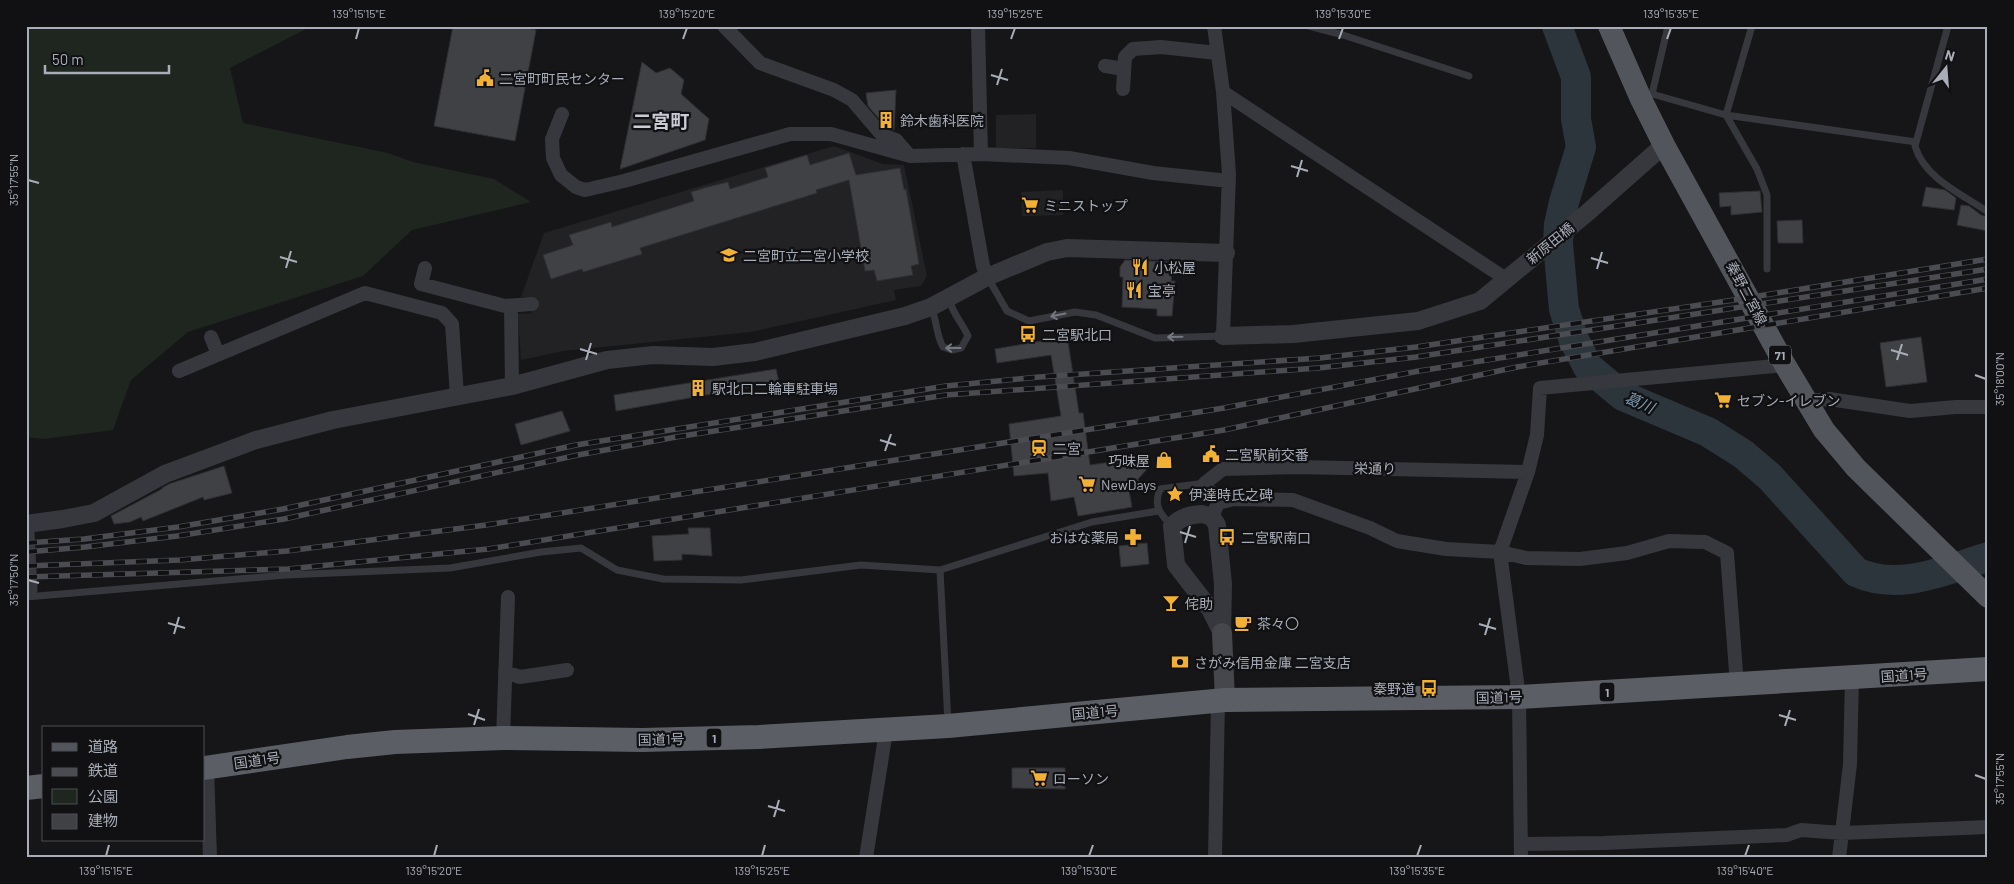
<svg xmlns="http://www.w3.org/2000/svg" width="2014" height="884" font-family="Barlow,'Noto Sans JP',sans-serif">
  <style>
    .built { fill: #222225 }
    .green { fill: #1e261f }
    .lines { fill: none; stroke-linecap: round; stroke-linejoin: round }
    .river { stroke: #2c353c; stroke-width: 30 }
    .building { fill: #404145; stroke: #303034 }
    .service { stroke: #37383d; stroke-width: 7 }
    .pedestrian { stroke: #37383d; stroke-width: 11 }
    .minor { stroke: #37383d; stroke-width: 14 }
    .tertiary { stroke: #37383d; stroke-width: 18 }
    .secondary { stroke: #45474d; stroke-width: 20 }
    .primary { stroke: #53555c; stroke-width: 22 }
    .trunk { stroke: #5b5e65; stroke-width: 24 }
    .rail-casing { stroke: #4a4c52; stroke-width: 5.5 }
    .rail { stroke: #111113; stroke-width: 4; stroke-dasharray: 11; stroke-linecap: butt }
    .oneway { stroke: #757881 }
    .ticks { fill: none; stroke: #a8adb8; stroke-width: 2 }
    .labels { text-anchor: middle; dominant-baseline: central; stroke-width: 4.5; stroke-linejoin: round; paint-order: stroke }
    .shield { fill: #111113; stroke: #7b7e86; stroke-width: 1 }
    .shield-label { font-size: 12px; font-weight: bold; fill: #a8adb8 }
    .poi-label { font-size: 14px; fill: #a8adb8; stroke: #111113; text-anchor: start }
    .street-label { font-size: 14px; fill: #a8adb8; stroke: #111113 }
    .water-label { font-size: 15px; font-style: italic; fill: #7f9bb3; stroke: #111113 }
    .district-label { font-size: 19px; font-weight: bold; fill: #c9ccd4; stroke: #111113 }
    .neatline { fill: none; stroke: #a8adb8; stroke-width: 2 }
    .ticks-label { font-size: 12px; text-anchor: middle; fill: #a8adb8 }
  </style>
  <rect width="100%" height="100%" fill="#161618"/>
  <!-- built -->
  <path class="built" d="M 1036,114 L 1036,148 L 996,149 L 996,115 Z
    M 834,146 L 883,164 L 904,165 L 927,276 L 921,286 L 894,290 L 896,300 L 751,332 L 563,351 L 521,360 L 518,314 L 532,313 L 531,297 L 521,297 L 544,233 Z
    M 1063,190 L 1063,215 L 1022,216 L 1021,192 Z"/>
  <!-- green -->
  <path class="green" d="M 26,26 L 312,26 L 230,68 L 243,123 L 388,153 L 413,162 L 494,179 L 531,202 L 412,230 L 363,276 L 188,332 L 131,380 L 113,430 L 44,439 L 26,437 Z"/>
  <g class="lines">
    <!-- river -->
    <path class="river" d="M 1557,26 L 1576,77 L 1576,119 L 1581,147 L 1564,202 L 1559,224 L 1558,244 L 1564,309 L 1573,338 L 1588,367 L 1623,396 L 1708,432 L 1743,454 L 1770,477 L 1856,572 C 1899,592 1945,570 1988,557"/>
  </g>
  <!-- building -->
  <path class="building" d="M 453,26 L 519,26 L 536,30 L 515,141 L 434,126 Z
    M 642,62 L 656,73 L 670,68 L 684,80 L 681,94 L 709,119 L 705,140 L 620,169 Z
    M 896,90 L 894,130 L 887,128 L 868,106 L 866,93 Z
    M 849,153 L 856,175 L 900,168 L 904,190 L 906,189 L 919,264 L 911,266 L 913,275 L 877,281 L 874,270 L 865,271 L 849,180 L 816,190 L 817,193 L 640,248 L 642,254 L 583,272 L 582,269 L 551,279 L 543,255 L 573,245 L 569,235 L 611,222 L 612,227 L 694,201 L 691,192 L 704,188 L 728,182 L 730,189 L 768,177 L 765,168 L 807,155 L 810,165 Z
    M 1926,187 L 1945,190 L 1956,198 L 1954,210 L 1922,206 Z
    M 1760,191 L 1762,212 L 1731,215 L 1731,206 L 1720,207 L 1719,193 Z
    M 1961,205 L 1969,206 L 1981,215 L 1988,217 L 1988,231 L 1957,225 Z
    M 1802,220 L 1803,243 L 1778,243 L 1777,221 Z
    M 1125,260 L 1173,262 L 1171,281 L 1175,281 L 1172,316 L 1157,316 L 1157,309 L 1122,307 L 1123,277 L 1120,277 L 1120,267 Z
    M 1066,337 L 1066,342 L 1068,342 L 1079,413 L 1083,413 L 1090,465 L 1147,457 L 1149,467 L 1138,479 L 1140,488 L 1129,491 L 1132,507 L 1078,516 L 1074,497 L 1051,501 L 1048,473 L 1014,476 L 1009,424 L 1061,416 L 1051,355 L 997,363 L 995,349 Z
    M 1921,337 L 1927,382 L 1886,387 L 1880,343 Z
    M 776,369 L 779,382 L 616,411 L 614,395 Z
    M 562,411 L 570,431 L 521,445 L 515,424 Z
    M 224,466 L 232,493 L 204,500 L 203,497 L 143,521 L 141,517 L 130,522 L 114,524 L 111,516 L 162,489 L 162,488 L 169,484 Z
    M 688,528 L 710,528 L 712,556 L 682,554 L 682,560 L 654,561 L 652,536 L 689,534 Z
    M 1147,543 L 1149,564 L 1121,567 L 1119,546 Z
    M 1012,768 L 1065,768 L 1065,789 L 1012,788 Z"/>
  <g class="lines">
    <!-- service -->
    <path class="service" d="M 1309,26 L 1343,35 L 1469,76
      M 1752,26 L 1726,115 L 1757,169 L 1767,195 L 1767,269
      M 1948,26 L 1915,146 C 1924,178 1962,194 1988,212
      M 1652,94 L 1726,115 L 1916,142
      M 1650,95 L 1652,94 L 1668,26
      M 988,278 L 1007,311 L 1029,321 L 1075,312 L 1096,315 L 1155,338 L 1223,336
      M 931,307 C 937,320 936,335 943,347 L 952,350 L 961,348 L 968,336 C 962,322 952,314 949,298
      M 1172,526 C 1160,514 1153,506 1160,489 L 1205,483 L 1215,491 L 1218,503
      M 940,570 L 1092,522 L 1158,511
      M 26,597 L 286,575 L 450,568 L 541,552 L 581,548 L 617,570 L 663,579 L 741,580 L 861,565 L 940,570 L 948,723"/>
    <!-- pedestrian -->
    <path class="pedestrian" d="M 29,533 L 32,590"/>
    <!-- minor -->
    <path class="minor" d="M 724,26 L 760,63 L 834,90 L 852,100 L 882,135 L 896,140 L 910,156
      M 978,26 L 981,154
      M 1214,26 L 1223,92 L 1229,174 L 1223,336
      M 1105,66 L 1124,69
      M 1123,89 L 1125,57 L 1133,49 L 1161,47 L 1217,53
      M 1223,92 L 1506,279
      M 562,114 L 552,139 L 553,158 L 561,175 L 576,187 L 585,190 L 624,181 L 790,134 L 831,134 L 910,156 L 981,154 L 1069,158 L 1153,173 L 1229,181
      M 963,154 L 983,266 L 987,277
      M 425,268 L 421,284 L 505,306 L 532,304
      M 511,306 L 512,386
      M 211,337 L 218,354
      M 179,371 L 365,293 L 442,313 L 452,324 L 457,396
      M 1807,401 L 1829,399 L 1910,411 L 1956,407 L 1988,407
      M 1205,483 L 1223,469 L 1297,467 L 1528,472
      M 1212,517 L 1218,503 L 1234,499 L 1293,500 L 1370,528 L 1397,541 L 1446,549 L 1500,552 L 1526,558 L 1580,559 L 1627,553 L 1669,541 L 1705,542 L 1727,553 L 1737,685
      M 505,672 L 520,677 L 567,670
      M 503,738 L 508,597
      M 207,767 L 210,858
      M 1521,844 L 1604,843 L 1787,835 L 1801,830 L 1842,833 L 1988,827
      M 866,858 L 886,731
      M 1215,858 L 1218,701
      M 1521,858 L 1519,697 L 1500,552 L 1528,472 L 1537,435 L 1540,388 L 1785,365
      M 1839,858 L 1850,764 L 1852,678"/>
    <!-- tertiary -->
    <path class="tertiary" d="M 1223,336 L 1293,334 L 1418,321 L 1480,301 L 1587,213 L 1664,145
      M 1202,514 L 1212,517 L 1217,525 L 1223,584 L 1222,633 L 1210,609 L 1176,565 L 1172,526 C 1181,517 1189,515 1202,514 Z
      M 26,524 L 63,519 L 94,513 L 165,474 L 256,440 L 333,420 L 512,386 L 607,360 L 653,355 L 713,357 L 755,352 L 905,316 L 931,307 L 987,277 L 1047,252 L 1067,248 L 1226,253"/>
    <!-- secondary -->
    <path class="secondary" d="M 1222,633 L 1225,700"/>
    <!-- primary -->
    <path class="primary" d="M 1609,26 L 1641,99 L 1664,145 L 1785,365 L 1824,430 L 1856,468 L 1988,597"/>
    <!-- trunk -->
    <path class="trunk" d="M 204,768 L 347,747 L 395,742 L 503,738 L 642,740 L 759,737 L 948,726 L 1225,700 L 1519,697 L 1988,669
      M 26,788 L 44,786"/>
    <!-- rail casing -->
    <g class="rail-casing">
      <path id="rail" d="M 26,543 L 84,539 L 178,527 L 283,509 L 576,445 L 946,386 L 1039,377 L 1320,358 L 1416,347 L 1734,300 L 1988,259
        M 26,552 L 85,547 L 177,536 L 284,519 L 578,455 L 676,437 L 946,395 L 1318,368 L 1416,357 L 1988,269
        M 26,566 L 180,560 L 287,551 L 486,525 L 1224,408 L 1419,371 L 1988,279
        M 26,577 L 288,569 L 488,549 L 1224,430 L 1517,367 L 1988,288"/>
    </g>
    <!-- rail -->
    <use href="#rail" class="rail"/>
  </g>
  <!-- one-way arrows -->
  <defs><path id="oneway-shaft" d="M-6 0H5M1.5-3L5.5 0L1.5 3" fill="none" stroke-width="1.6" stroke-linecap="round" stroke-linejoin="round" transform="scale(1.25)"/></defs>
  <g class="oneway">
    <use href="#oneway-shaft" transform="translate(1058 315) rotate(169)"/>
    <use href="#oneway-shaft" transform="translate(1175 337) rotate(179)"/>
    <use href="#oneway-shaft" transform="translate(953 348) rotate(-180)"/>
  </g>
  <!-- ticks -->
  <path class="ticks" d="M 356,39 L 359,28M 683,39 L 687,28M 1011,39 L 1015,28M 1339,39 L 1343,28M 1667,39 L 1671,28M 991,75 L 1008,80M 997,85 L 1002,69M 1291,166 L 1308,171M 1297,177 L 1302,160M 28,180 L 39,183M 280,257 L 297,262M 1591,258 L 1608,263M 286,268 L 291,251M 1597,269 L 1602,252M 580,349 L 597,354M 1891,350 L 1908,355M 586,360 L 591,343M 1897,360 L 1902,344M 1975,375 L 1986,379M 880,440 L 896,445M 885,451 L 891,434M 1180,532 L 1196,537M 1185,543 L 1190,526M 28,580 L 39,583M 168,623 L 185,628M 1479,624 L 1496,629M 174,634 L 179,617M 1485,635 L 1490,618M 468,714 L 485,720M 1779,715 L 1796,720M 474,725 L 479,709M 1785,726 L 1790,710M 1975,775 L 1986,779M 768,806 L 785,811M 774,817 L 779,800M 106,856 L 109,845M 434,856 L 437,845M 762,856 L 765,845M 1089,856 L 1093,845M 1417,856 L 1421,845M 1745,856 L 1749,845"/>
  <!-- icons -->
  <defs>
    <g id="civic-bare" transform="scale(1.35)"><path d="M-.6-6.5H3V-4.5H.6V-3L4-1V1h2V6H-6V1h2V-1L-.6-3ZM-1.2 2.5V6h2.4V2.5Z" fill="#f2b134" stroke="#111113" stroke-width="2.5" paint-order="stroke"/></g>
    <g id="building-bare" transform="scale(1.35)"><path d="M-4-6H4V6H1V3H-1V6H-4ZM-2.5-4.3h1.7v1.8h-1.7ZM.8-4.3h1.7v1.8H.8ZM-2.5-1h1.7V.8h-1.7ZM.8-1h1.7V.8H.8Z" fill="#f2b134" stroke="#111113" stroke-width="2.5" paint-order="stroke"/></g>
    <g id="supermarket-bare" transform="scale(1.35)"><path d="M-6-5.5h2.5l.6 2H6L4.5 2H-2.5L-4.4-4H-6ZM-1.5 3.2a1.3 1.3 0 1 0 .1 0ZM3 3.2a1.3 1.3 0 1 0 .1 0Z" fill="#f2b134" stroke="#111113" stroke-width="2.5" paint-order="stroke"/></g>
    <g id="school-bare" transform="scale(1.35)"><path d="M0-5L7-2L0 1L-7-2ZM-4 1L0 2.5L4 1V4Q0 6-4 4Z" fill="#f2b134" stroke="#111113" stroke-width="2.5" paint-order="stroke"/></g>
    <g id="restaurant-bare" transform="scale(1.35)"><path d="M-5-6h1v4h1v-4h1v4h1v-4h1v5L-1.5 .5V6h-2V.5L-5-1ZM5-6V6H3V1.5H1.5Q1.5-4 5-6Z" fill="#f2b134" stroke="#111113" stroke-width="2.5" paint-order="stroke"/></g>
    <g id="bus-bare" transform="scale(1.35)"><path d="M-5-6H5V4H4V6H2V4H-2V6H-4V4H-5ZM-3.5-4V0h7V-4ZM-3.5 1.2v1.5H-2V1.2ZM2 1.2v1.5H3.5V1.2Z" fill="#f2b134" stroke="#111113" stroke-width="2.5" paint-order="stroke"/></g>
    <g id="station-bare" transform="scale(1.35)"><path d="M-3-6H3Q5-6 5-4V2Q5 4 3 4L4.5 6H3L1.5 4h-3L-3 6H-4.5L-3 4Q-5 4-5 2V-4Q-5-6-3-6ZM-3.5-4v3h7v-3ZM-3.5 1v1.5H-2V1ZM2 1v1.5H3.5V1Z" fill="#f2b134" stroke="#111113" stroke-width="2.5" paint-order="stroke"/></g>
    <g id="shop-bare" transform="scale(1.35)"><path d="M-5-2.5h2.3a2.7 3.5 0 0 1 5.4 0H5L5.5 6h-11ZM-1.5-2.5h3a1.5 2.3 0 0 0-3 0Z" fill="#f2b134" stroke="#111113" stroke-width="2.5" paint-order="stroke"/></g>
    <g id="sight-bare" transform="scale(1.35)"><path d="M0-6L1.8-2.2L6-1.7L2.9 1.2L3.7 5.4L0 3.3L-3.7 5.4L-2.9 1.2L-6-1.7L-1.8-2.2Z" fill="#f2b134" stroke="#111113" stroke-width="2.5" paint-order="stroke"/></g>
    <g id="pharmacy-bare" transform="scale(1.35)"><path d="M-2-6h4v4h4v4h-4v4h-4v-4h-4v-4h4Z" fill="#f2b134" stroke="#111113" stroke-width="2.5" paint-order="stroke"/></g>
    <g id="bar-bare" transform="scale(1.35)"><path d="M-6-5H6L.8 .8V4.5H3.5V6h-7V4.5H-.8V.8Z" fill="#f2b134" stroke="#111113" stroke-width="2.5" paint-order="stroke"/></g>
    <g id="cafe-bare" transform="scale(1.35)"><path d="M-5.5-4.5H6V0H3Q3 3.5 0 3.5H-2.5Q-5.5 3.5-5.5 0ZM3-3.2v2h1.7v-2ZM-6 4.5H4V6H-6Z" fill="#f2b134" stroke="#111113" stroke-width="2.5" paint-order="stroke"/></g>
    <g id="bank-bare" transform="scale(1.35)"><path d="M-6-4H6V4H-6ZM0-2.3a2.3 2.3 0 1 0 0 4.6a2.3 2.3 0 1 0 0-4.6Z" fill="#f2b134" stroke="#111113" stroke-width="2.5" paint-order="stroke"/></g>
  </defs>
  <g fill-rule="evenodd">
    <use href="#civic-bare" x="485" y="78"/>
    <use href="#building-bare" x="886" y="120"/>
    <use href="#supermarket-bare" x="1030" y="205"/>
    <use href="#school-bare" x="729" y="255"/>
    <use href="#restaurant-bare" x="1140" y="267"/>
    <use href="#restaurant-bare" x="1134" y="290"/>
    <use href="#bus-bare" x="1028" y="334"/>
    <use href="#building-bare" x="698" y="388"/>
    <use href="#supermarket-bare" x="1723" y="400"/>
    <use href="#station-bare" x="1039" y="448"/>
    <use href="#civic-bare" x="1211" y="454"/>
    <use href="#shop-bare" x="1164" y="460"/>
    <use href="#supermarket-bare" x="1087" y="484"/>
    <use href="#sight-bare" x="1175" y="494"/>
    <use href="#pharmacy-bare" x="1133" y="537"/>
    <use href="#bus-bare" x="1227" y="537"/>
    <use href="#bar-bare" x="1171" y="603"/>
    <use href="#cafe-bare" x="1243" y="623"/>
    <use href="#bank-bare" x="1180" y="662"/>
    <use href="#bus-bare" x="1429" y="688"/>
    <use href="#supermarket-bare" x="1039" y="778"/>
  </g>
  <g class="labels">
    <!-- shield labels -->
    <g class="shield">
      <rect x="1769" y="345.5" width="22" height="19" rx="4"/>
      <rect x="1599.5" y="682.5" width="15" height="19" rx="4"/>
      <rect x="706.5" y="728.5" width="15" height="19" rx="4"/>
    </g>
    <g class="shield-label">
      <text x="1780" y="355">71</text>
      <text x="1607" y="692">1</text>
      <text x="714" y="738">1</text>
    </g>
    <!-- poi labels -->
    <g class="poi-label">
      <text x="499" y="78">二宮町町民センター</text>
      <text x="900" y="120">鈴木歯科医院</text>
      <text x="1044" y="205">ミニストップ</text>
      <text x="743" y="255">二宮町立二宮小学校</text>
      <text x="1154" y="267">小松屋</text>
      <text x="1148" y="290">宝亭</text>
      <text x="1042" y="334">二宮駅北口</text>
      <text x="712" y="388">駅北口二輪車駐車場</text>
      <text x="1737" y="400">セブン-イレブン</text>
      <text x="1053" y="448">二宮</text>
      <text x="1225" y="454">二宮駅前交番</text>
      <text x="1150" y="460" text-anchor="end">巧味屋</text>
      <text x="1101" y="484">NewDays</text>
      <text x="1189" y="494">伊達時氏之碑</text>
      <text x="1119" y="537" text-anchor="end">おはな薬局</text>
      <text x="1241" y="537">二宮駅南口</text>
      <text x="1185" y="603">侘助</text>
      <text x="1257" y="623">茶々〇</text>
      <text x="1194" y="662">さがみ信用金庫 二宮支店</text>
      <text x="1415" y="688" text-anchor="end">秦野道</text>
      <text x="1053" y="778">ローソン</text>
    </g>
    <!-- street labels -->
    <g class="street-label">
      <text transform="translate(1550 243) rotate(-39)">新原田橋</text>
      <text transform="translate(1747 293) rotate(62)">秦野二宮線</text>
      <text transform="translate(1375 468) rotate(1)">栄通り</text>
      <text transform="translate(1904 675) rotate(-4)">国道1号</text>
      <text transform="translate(1499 697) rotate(-1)">国道1号</text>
      <text transform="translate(1095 712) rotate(-5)">国道1号</text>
      <text transform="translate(661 739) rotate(-1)">国道1号</text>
      <text transform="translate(257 760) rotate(-8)">国道1号</text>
    </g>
    <!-- water labels -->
    <g class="water-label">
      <text transform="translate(1640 402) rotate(24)">葛川</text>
    </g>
    <!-- district labels -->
    <g class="district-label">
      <text x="661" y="120">二宮町</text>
    </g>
  </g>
  <!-- border -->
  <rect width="2014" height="884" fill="none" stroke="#111113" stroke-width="55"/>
  <!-- legend -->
  <rect x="42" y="726" width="162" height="115" fill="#111113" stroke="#4d4f55"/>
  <rect x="52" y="743" width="25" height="8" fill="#53555c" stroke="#4d4f55"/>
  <text x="88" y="752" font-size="15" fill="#a8adb8">道路</text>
  <rect x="52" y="768" width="25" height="8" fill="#4a4c52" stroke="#4d4f55"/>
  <text x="88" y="776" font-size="15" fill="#a8adb8">鉄道</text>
  <rect x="52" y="789" width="25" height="15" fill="#1e261f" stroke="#4d4f55"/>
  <text x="88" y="802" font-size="15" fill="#a8adb8">公園</text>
  <rect x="52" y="814" width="25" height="15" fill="#404145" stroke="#4d4f55"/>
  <text x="88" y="826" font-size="15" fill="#a8adb8">建物</text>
  <!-- north arrow -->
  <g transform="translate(1946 68) rotate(17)" stroke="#111113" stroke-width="4" paint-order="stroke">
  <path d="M0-4L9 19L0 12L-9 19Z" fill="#a8adb8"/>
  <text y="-8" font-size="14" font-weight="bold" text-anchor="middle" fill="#a8adb8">N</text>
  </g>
  <!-- scale -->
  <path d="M45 65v8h124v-8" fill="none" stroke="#a8adb8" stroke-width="2.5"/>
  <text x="52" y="65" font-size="15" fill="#a8adb8" stroke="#111113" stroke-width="4" paint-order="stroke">50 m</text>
  <rect x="28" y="28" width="1958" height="828" class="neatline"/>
  <g class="ticks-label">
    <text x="359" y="18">139°15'15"E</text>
    <text x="687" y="18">139°15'20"E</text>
    <text x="1015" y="18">139°15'25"E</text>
    <text x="1343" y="18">139°15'30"E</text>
    <text x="1671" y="18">139°15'35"E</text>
    <text transform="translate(14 180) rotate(-90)" y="4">35°17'55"N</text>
    <text transform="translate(2000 379) rotate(-90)" y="4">35°18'00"N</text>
    <text transform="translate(14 580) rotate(-90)" y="4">35°17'50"N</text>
    <text transform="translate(2000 779) rotate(-90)" y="4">35°17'55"N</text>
    <text x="106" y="875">139°15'15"E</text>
    <text x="434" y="875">139°15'20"E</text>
    <text x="762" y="875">139°15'25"E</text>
    <text x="1089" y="875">139°15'30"E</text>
    <text x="1417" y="875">139°15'35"E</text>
    <text x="1745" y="875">139°15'40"E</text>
  </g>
</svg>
